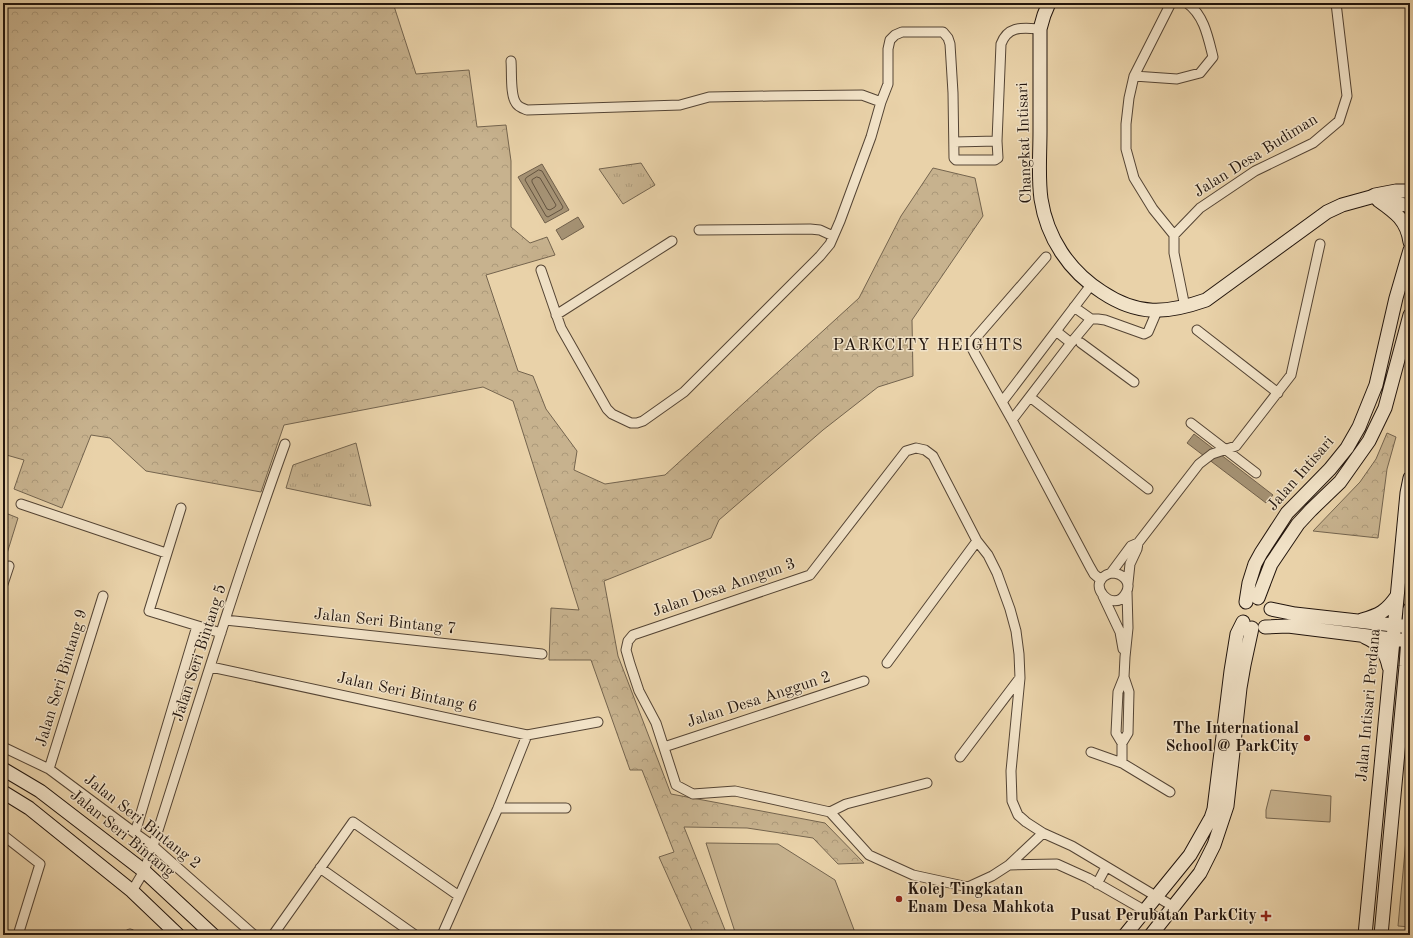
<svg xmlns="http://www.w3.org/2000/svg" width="1413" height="938" font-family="'Old Standard TT',serif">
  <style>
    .forest { fill: url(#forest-crowns); stroke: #74644e }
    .park { fill: url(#park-tufts); stroke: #74644e }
    .pitch { fill: #c7b28e; stroke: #74644e }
    .water { fill: #a59274; stroke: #71604b }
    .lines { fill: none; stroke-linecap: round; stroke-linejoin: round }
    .shore { stroke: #645440; stroke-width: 1 }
    .street-casing { stroke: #544434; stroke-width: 11 }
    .secondary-casing { stroke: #22150d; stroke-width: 15 }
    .street { stroke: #f1e2c7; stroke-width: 9 }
    .secondary { stroke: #f1e2c7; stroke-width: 13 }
    .poi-dot { fill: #8f2418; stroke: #f1e2c7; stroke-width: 1.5 }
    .labels { text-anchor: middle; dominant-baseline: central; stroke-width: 3; stroke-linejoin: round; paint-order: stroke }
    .street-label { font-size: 16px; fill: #22150d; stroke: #f1e2c7 }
    .poi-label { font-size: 16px; font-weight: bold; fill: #22150d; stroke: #f1e2c7; text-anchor: end }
    .neighbourhood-label { font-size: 17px; letter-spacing: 1px; fill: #22150d; stroke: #f1e2c7 }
  </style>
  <defs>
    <pattern id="forest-crowns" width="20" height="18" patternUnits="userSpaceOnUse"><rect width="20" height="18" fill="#c7b28e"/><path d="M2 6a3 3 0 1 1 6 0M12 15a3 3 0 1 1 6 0" fill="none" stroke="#ab9879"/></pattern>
    <pattern id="park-tufts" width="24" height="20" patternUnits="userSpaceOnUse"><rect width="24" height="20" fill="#c7b28e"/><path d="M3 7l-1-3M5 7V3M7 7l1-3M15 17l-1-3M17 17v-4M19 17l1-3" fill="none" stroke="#ab9879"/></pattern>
  </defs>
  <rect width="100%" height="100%" fill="#e9d2a9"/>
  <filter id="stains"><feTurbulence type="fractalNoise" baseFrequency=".005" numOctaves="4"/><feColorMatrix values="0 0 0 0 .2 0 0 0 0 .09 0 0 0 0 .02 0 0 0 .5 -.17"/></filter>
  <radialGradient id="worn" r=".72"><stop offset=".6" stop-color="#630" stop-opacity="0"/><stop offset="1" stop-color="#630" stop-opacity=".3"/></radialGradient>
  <!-- forest -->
  <path class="forest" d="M 3,3 L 393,3 L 416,74 L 469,70 L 477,127 L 506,125 L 511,161 L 511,227 L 530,243 L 547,237 L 555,255 L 486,275 L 518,371 L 533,376 L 546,409 L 577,451 L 574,470 L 605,484 L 665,475 L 859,298 L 901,216 L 933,168 L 975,178 L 983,216 L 912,320 L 913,376 L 878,387 L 823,430 L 719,520 L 711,538 L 604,581 L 618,656 L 671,794 L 825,823 L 864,863 L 838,864 L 813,838 L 747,828 L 684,827 L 727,935 L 694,935 L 659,857 L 674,852 L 642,770 L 630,770 L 591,660 L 549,660 L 551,608 L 579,610 L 513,401 L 483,387 L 284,425 L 261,492 L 146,471 L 110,438 L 91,435 L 62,508 L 14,489 L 24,460 L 3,454 Z
    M 1387,433 L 1396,437 L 1387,469 L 1378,538 L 1313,531 L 1360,482 L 1376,459 Z
    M 3,512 L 18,518 L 5,560 L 3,559 Z"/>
  <!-- park -->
  <path class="park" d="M 641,163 L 655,185 L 623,204 L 599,169 Z
    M 356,443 L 371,506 L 286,488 L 293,465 Z"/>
  <!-- pitch -->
  <path class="pitch" d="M 1271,790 L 1331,796 L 1330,822 L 1266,818 L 1266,810 Z
    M 1407,829 L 1410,829 L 1410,927 L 1398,926 Z
    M 706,843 L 778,844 L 835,880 L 856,935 L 736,935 Z"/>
  <!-- water -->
  <path class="water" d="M 542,164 L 569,210 L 545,223 L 518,177 Z
    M 578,217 L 584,227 L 562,240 L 556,230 Z
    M 1194,434 L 1273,495 L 1266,503 L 1187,443 Z"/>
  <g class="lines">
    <!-- shore -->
    <path class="shore" d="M 539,170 L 542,171 L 563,207 L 562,209 L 548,217 L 546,216 L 525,180 L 526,178 Z
      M 537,177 L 540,178 L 556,205 L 555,207 L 550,210 L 547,209 L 532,182 L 532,180 Z"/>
    <!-- street casing -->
    <g class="street-casing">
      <path id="street" d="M 1171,3 L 1134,76 L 1129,98 L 1126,124 L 1126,149 L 1134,178 L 1153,209 L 1174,235 L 1174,253 L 1185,307
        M 511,61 C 512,72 510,95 516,103 C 518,107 522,108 527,110 L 680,105 L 709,97 L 770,96 L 862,95 L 881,102
        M 1134,76 L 1177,79 L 1200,73 L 1213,57 C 1208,37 1204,15 1187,3
        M 954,142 L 997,141
        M 699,230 L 810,229 L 820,230 L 833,236
        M 1174,235 L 1200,208 L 1255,171 L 1313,143 L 1339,121 L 1347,96 L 1336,3
        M 1046,257 L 973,341 L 972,348 L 975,354 L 1012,420 L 1090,567 L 1094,574 L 1101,580
        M 541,270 L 561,328 L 607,409 L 612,414 L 631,423 L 637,423 L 643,421 L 684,392 L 820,256 L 830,244 L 840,221 L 871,137 L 881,102 L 888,84 L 888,49 L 890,40 L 895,35 L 902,32 L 943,32 L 948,38 L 950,44 L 953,93 L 954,158 L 956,160 L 995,160 L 998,158 L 997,141 L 1001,44 C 1008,25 1023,28 1040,29
        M 1074,307 L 1091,319 L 1098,319 L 1105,320 L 1144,334 L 1148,332 L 1157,311
        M 556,315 L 672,241
        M 1197,330 L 1278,393
        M 1056,331 L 1071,343
        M 1081,343 L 1134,382
        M 1030,397 L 1148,489
        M 1002,402 L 1091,285
        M 1012,420 L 1071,343 L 1091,319
        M 1191,423 L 1256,473
        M 916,448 L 925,450 L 933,456 L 977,541 L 988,555 L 997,573 L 1010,609 L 1016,631 L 1019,654 L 1020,678 L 1011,771 L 1012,801 L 1018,815 L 1026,822 L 1043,833 L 1009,865 L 992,876 L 968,887 L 913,875 L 869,855 L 830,812 L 735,791 L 693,794 L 676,785 L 656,723 L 639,691 L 630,664 L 626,650 L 628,641 L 633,635 L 810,575 L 906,451 Z
        M 21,504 L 166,553
        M 181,508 L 149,611 L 221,633
        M 1111,573 C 1123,573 1132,582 1126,593 C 1114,616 1082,582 1111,573 L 1131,546 L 1138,543 L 1199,464 L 1212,454 L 1236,446 L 1291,375 L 1320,244
        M 1128,583 L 1130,564 L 1137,549 L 1138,543
        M 3,584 L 9,566
        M 1103,596 L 1120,632 L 1123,649
        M 225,620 L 542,654
        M 887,663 L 977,541
        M 211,667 L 527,735 L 598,722
        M 1124,677 L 1125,657 L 1128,628 L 1127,592
        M 3,747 L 49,769 L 135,833 L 153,846 L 254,935
        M 664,747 L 864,681
        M 1091,752 L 1122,763 L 1170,792
        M 960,757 L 1019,679
        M 1122,763 L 1122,743 L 1128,733 L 1129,692 L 1124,677 L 1118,692 L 1116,733 L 1122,743
        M 49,769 L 103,596
        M 498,808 L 566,808
        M 830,812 L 846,804 L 927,783
        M 135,833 L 197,626
        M 1043,833 L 1072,846 L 1174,907
        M 3,835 L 40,864 L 18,935
        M 1009,865 L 1057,864 L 1088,878 L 1163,921
        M 320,868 L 415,935
        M 1097,884 L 1106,867
        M 132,891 L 144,871 L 153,846 C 196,712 237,576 285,444
        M 130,935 L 130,934
        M 273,935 L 353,822 L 459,896
        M 442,935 L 498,808 L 527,735"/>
    </g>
    <!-- secondary casing -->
    <g class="secondary-casing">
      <path id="secondary" d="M 1049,3 L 1044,15 L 1040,29 C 1040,63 1040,97 1040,132 C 1040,154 1038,177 1041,199 C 1047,238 1069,271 1102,292 C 1138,316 1166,314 1206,300 L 1327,212 L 1342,205 L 1371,197 L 1375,195 L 1396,191 L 1410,191
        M 1378,200 C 1395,212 1407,220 1410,242
        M 1382,200 L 1410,206
        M 1258,598 L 1271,564 L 1298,524 L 1311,510 L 1340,482 L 1369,441 L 1385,408 L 1410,315
        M 1246,602 L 1249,583 L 1255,564 L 1261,553 L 1287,513 L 1330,469 L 1347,448 L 1359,427 L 1376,385 L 1396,298 L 1410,250
        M 1271,609 L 1295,614 L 1402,626
        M 1362,620 C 1379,615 1386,612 1397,596
        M 1265,627 L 1288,626 L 1400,640
        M 1365,637 C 1379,643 1386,652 1389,667
        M 3,769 L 40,791 L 144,871 L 213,935
        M 3,792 L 29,808 L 132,891 L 178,935
        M 1125,935 L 1190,855 L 1211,818 L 1214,809 L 1231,671 L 1237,634 L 1243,622
        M 1151,935 L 1200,873 L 1214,845 L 1227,806 L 1240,688 L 1244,665 L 1252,628
        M 1365,935 L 1407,493 L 1410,478
        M 1381,935 L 1406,666 L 1410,609"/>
    </g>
    <!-- street -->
    <use href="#street" class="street"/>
    <!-- secondary -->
    <use href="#secondary" class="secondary"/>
  </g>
  <!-- markers -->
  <g class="poi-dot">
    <circle cx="1307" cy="738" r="4"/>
    <circle cx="899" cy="899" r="4"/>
    <path d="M1264 910h4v4h4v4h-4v4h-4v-4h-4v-4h4z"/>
  </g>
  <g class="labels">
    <!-- street labels -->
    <g class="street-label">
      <text transform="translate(1025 143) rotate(-92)">Changkat Intisari</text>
      <text transform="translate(1256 156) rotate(-32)">Jalan Desa Budiman</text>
      <text transform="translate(1301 474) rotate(-49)">Jalan Intisari</text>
      <text transform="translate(724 588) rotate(-19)">Jalan Desa Anngun 3</text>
      <text transform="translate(385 622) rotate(6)">Jalan Seri Bintang 7</text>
      <text transform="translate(200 653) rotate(-72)">Jalan Seri Bintang 5</text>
      <text transform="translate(62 678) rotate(-73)">Jalan Seri Bintang 9</text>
      <text transform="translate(407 693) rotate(12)">Jalan Seri Bintang 6</text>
      <text transform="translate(759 700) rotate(-18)">Jalan Desa Anggun 2</text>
      <text transform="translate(1369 705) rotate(-85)">Jalan Intisari Perdana</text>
      <text transform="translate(142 822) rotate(38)">Jalan Seri Bintang 2</text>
      <text transform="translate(122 834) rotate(39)">Jalan Seri Bintang</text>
    </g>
    <!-- poi labels -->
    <g class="poi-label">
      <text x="1299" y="729">The International<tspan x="1299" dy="18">School @ ParkCity</tspan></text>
      <text x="907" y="890" text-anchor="start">Kolej Tingkatan<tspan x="907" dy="18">Enam Desa Mahkota</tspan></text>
      <text x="1257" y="916">Pusat Perubatan ParkCity</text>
    </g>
    <!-- neighbourhood labels -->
    <g class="neighbourhood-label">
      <text x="928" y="345">PARKCITY HEIGHTS</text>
    </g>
  </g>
  <!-- margin -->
  <rect width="1413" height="938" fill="none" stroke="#e9d2a9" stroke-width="16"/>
  <rect x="4" y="4" width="1405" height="930" fill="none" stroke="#22150d" stroke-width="2"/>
  <rect x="8" y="8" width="1397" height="922" fill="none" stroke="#22150d"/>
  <rect width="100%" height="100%" filter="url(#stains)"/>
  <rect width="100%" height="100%" fill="url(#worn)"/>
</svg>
